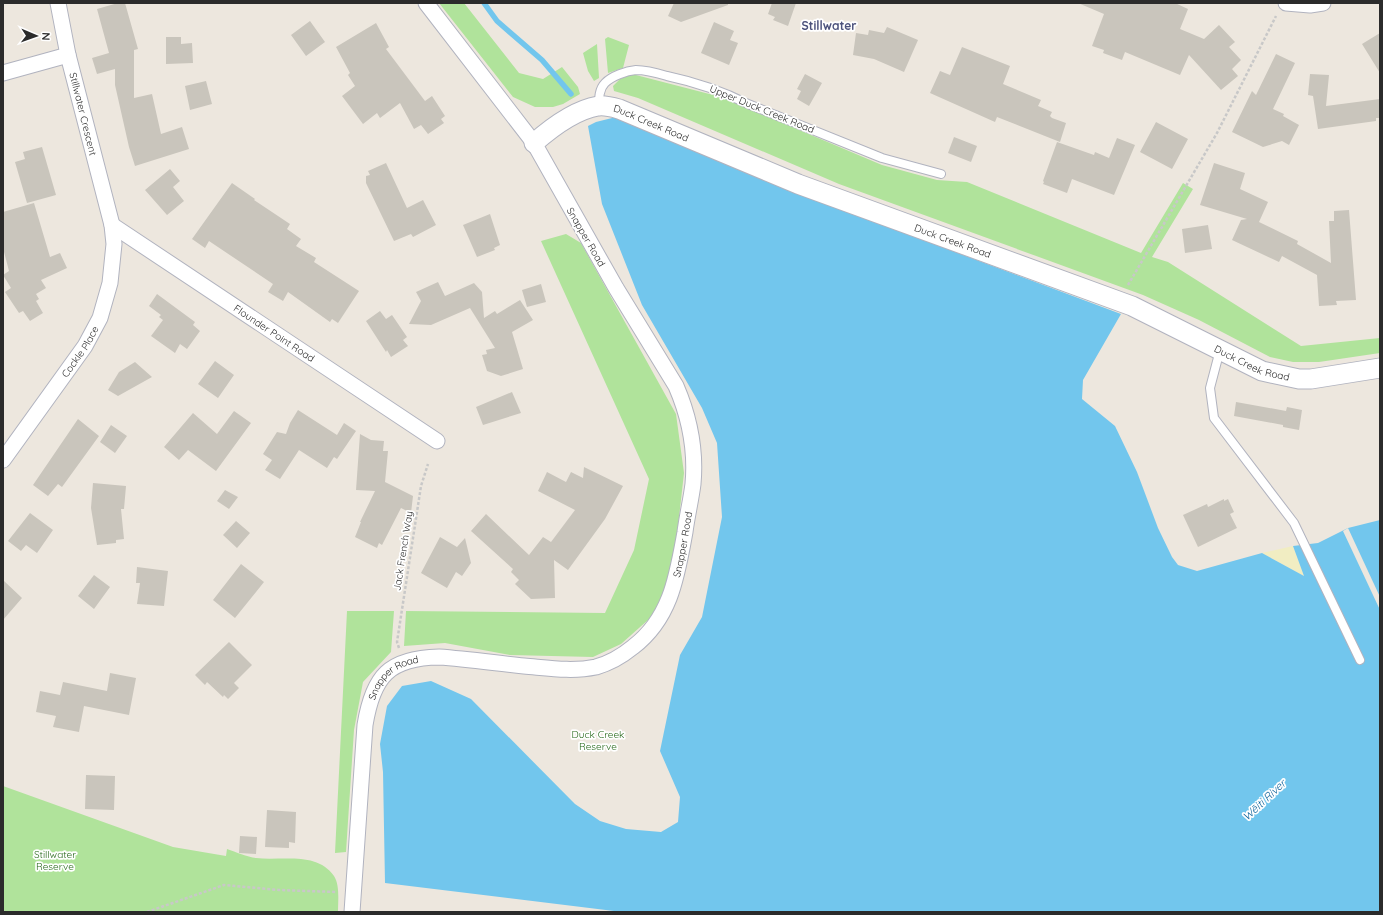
<svg xmlns="http://www.w3.org/2000/svg" width="1383" height="915" font-family="Quicksand,sans-serif">
  <style>
    .green { fill: #b0e39b }
    .sand { fill: #f1edc2 }
    .water { fill: #72c6ed }
    .pier { fill: #ede7de }
    .lines { fill: none; stroke-linecap: round; stroke-linejoin: round }
    .stream { stroke: #72c6ed; stroke-width: 5.5 }
    .building { fill: #c9c5bc }
    .service-casing { stroke: #b1b3bf; stroke-width: 10 }
    .minor-casing { stroke: #b1b3bf; stroke-width: 17 }
    .tertiary-casing { stroke: #b1b3bf; stroke-width: 21 }
    .path { stroke: #c8c8c8; stroke-width: 2.5; stroke-dasharray: 3 2; stroke-linecap: butt }
    .service { stroke: #fff; stroke-width: 8 }
    .minor { stroke: #fff; stroke-width: 15 }
    .tertiary { stroke: #fff; stroke-width: 19 }
    .labels { text-anchor: middle; dominant-baseline: central; stroke-width: 3.5; stroke-linejoin: round; paint-order: stroke }
    .street-label { font-size: 10px; fill: #2b2b2b; stroke: #fff }
    .park-label { font-size: 10px; fill: #27691b; stroke: #fff }
    .water-label { font-size: 11px; font-style: italic; fill: #0f649c; stroke: #fff }
    .quarter-label { font-size: 12px; font-weight: bold; fill: #4c527c; stroke: #fff }
  </style>
  <rect width="100%" height="100%" fill="#ede7de"/>
  <!-- green -->
  <path class="green" d="M 439,3 L 464,3 L 519,73 L 543,79 L 562,67 L 578,87 L 580,94 L 563,104 L 553,107 L 535,107 L 513,97 Z
    M 608,37 L 629,45 L 623,68 L 608,73 L 605,39 Z
    M 597,44 L 599,78 L 594,81 L 588,71 L 583,53 Z
    M 632,74 L 721,97 L 882,165 L 937,180 L 967,182 L 1141,253 L 1183,183 L 1193,189 L 1152,257 L 1168,262 L 1301,346 L 1380,338 L 1380,353 L 1319,362 L 1293,362 L 1270,357 L 1199,320 L 1143,295 L 839,184 L 638,98 L 614,91 L 613,86 L 620,79 Z
    M 566,234 L 581,243 L 676,414 L 684,473 L 674,562 L 657,612 L 621,644 L 593,657 L 510,655 L 445,643 L 404,646 L 406,611 L 605,613 L 634,550 L 649,479 L 541,241 Z
    M 347,611 L 394,611 L 391,652 L 363,682 L 354,730 L 346,852 L 335,853 Z
    M 3,786 L 173,847 L 226,856 L 227,849 C 236,852 247,857 256,858 C 282,861 317,851 334,876 C 340,885 338,901 338,912 L 3,912 Z"/>
  <!-- sand -->
  <path class="sand" d="M 1293,546 L 1304,576 L 1262,553 Z"/>
  <!-- water -->
  <path class="water" d="M 616,117 L 649,127 L 918,238 L 1121,314 L 1083,380 L 1082,399 L 1115,426 L 1137,472 L 1158,528 L 1172,557 L 1178,565 L 1197,571 L 1262,553 L 1304,576 L 1293,546 L 1318,543 L 1348,528 L 1380,520 L 1380,912 L 622,912 L 385,883 L 383,772 L 380,744 L 387,706 L 402,686 L 431,681 L 471,699 L 575,804 L 600,821 L 626,829 L 661,832 L 678,822 L 680,797 L 660,751 L 680,655 L 702,617 L 722,517 L 717,443 L 702,408 L 642,305 L 602,204 L 588,126 L 596,122 Z"/>
  <!-- pier -->
  <path class="pier" d="M 1348,528 L 1380,597 L 1380,610 L 1343,531 Z"/>
  <g class="lines">
    <!-- stream -->
    <path class="stream" d="M 484,3 L 497,21 L 542,60 L 571,94"/>
  </g>
  <!-- building -->
  <path class="building" d="M 118,3 L 125,3 L 138,49 L 134,50 L 134,98 L 152,94 L 161,134 L 182,127 L 189,149 L 135,166 L 129,147 L 115,85 L 115,69 L 97,74 L 92,58 L 109,53 L 97,9 Z
    M 674,3 L 728,3 L 728,5 L 681,22 L 668,16 Z
    M 772,3 L 796,3 L 788,26 L 773,20 L 775,17 L 768,14 Z
    M 1078,3 L 1175,3 L 1188,9 L 1180,29 L 1204,39 L 1219,25 L 1235,42 L 1229,47 L 1241,60 L 1232,69 L 1238,76 L 1221,90 L 1189,55 L 1180,75 L 1125,52 L 1122,60 L 1103,53 L 1104,50 L 1092,46 L 1104,14 Z
    M 310,21 L 325,42 L 306,56 L 291,35 Z
    M 714,22 L 734,31 L 730,40 L 738,43 L 729,65 L 701,53 Z
    M 376,23 L 389,47 L 386,49 L 425,101 L 432,96 L 445,116 L 441,119 L 444,123 L 428,134 L 421,125 L 414,129 L 400,103 L 380,118 L 377,113 L 363,124 L 342,96 L 355,86 L 348,75 L 350,73 L 336,47 Z
    M 887,27 L 918,40 L 904,72 L 874,59 L 853,55 L 856,33 L 868,35 L 869,30 L 884,33 Z
    M 1380,33 L 1380,73 L 1362,44 Z
    M 166,37 L 181,37 L 181,44 L 192,43 L 193,63 L 166,64 Z
    M 962,47 L 1010,66 L 1003,84 L 1041,100 L 1038,106 L 1052,112 L 1050,116 L 1052,118 L 1066,123 L 1060,142 L 997,117 L 995,122 L 930,93 L 940,71 L 950,75 Z
    M 1276,54 L 1295,63 L 1273,109 L 1284,114 L 1283,116 L 1299,125 L 1289,145 L 1282,141 L 1263,147 L 1232,132 L 1252,91 L 1256,95 Z
    M 805,74 L 822,83 L 809,106 L 797,99 L 801,91 L 797,89 Z
    M 1310,74 L 1329,75 L 1326,106 L 1380,99 L 1380,118 L 1376,118 L 1376,121 L 1318,129 L 1313,96 L 1308,95 Z
    M 206,81 L 212,104 L 190,110 L 185,86 Z
    M 1156,122 L 1188,139 L 1172,169 L 1140,152 Z
    M 954,137 L 977,146 L 971,162 L 948,153 Z
    M 1117,138 L 1135,145 L 1114,195 L 1072,179 L 1067,193 L 1043,184 L 1044,182 L 1043,181 L 1057,142 L 1094,155 L 1095,152 L 1109,158 Z
    M 42,147 L 56,195 L 27,203 L 15,162 L 25,159 L 23,152 Z
    M 386,163 L 407,208 L 423,200 L 436,225 L 413,237 L 411,234 L 394,241 L 366,183 L 366,176 L 370,175 L 368,171 Z
    M 1214,163 L 1245,173 L 1240,189 L 1268,202 L 1259,222 L 1298,241 L 1297,244 L 1331,263 L 1329,221 L 1334,221 L 1334,211 L 1349,210 L 1356,300 L 1336,301 L 1337,305 L 1319,306 L 1317,275 L 1282,256 L 1279,262 L 1232,240 L 1241,220 L 1247,219 L 1200,205 Z
    M 170,169 L 180,181 L 173,187 L 184,201 L 167,215 L 145,190 Z
    M 232,183 L 255,199 L 254,200 L 290,224 L 287,229 L 301,239 L 296,246 L 316,258 L 314,262 L 359,291 L 338,323 L 332,319 L 330,322 L 288,292 L 283,301 L 268,292 L 273,284 L 209,241 L 205,248 L 192,239 Z
    M 34,203 L 50,257 L 60,253 L 67,268 L 41,280 L 46,288 L 36,294 L 39,299 L 36,301 L 43,313 L 30,321 L 23,311 L 19,313 L 5,292 L 11,288 L 3,275 L 9,271 L 3,248 L 3,212 Z
    M 490,214 L 500,245 L 494,248 L 495,250 L 477,257 L 463,225 Z
    M 1208,225 L 1212,249 L 1185,253 L 1182,229 Z
    M 438,282 L 445,296 L 474,283 L 482,292 L 484,318 L 495,311 L 497,314 L 520,300 L 533,320 L 512,332 L 523,369 L 501,376 L 487,371 L 482,355 L 487,354 L 486,350 L 495,348 L 470,308 L 431,325 L 409,324 L 421,301 L 416,292 Z
    M 541,284 L 546,302 L 527,307 L 522,290 Z
    M 157,294 L 195,322 L 193,325 L 200,331 L 187,349 L 180,344 L 175,353 L 151,336 L 163,320 L 159,317 L 161,315 L 149,306 Z
    M 380,311 L 386,319 L 392,315 L 407,337 L 403,340 L 408,346 L 391,357 L 387,350 L 386,352 L 366,321 Z
    M 215,361 L 234,375 L 218,398 L 198,384 Z
    M 135,362 L 152,377 L 118,396 L 108,390 L 119,372 Z
    M 512,392 L 521,413 L 483,425 L 476,407 Z
    M 1236,402 L 1286,411 L 1287,407 L 1302,410 L 1299,430 L 1283,427 L 1283,425 L 1234,416 Z
    M 298,410 L 337,435 L 344,423 L 356,431 L 337,459 L 334,457 L 327,468 L 299,450 L 280,479 L 265,470 L 272,460 L 263,454 L 277,432 L 286,434 L 290,423 Z
    M 234,411 L 251,423 L 216,471 L 188,450 L 179,460 L 164,447 L 193,413 L 217,434 Z
    M 78,419 L 99,436 L 62,487 L 58,484 L 48,496 L 33,485 Z
    M 111,425 L 127,436 L 115,453 L 100,442 Z
    M 360,434 L 371,440 L 384,441 L 383,451 L 388,451 L 385,482 L 413,496 L 411,513 L 401,508 L 382,545 L 379,543 L 377,548 L 355,537 L 361,522 L 360,522 L 375,491 L 356,490 Z
    M 584,467 L 623,486 L 605,519 L 568,570 L 554,560 L 555,598 L 531,599 L 515,584 L 519,580 L 511,572 L 513,569 L 471,531 L 486,514 L 529,555 L 543,537 L 551,542 L 575,510 L 538,491 L 547,472 L 566,482 L 571,472 L 583,478 Z
    M 93,483 L 126,486 L 124,509 L 121,509 L 124,539 L 116,540 L 116,543 L 97,545 L 91,508 Z
    M 225,490 L 238,497 L 229,509 L 217,501 Z
    M 1224,499 L 1224,501 L 1228,499 L 1234,512 L 1230,514 L 1237,528 L 1198,547 L 1183,515 L 1207,504 L 1208,507 Z
    M 30,513 L 53,530 L 37,553 L 26,545 L 21,551 L 8,541 Z
    M 236,521 L 250,533 L 237,548 L 223,535 Z
    M 440,537 L 457,547 L 465,538 L 471,563 L 462,576 L 456,572 L 447,588 L 421,573 Z
    M 241,564 L 264,582 L 235,618 L 213,600 Z
    M 137,567 L 168,571 L 164,606 L 137,604 L 140,583 L 136,583 Z
    M 94,575 L 110,587 L 94,609 L 78,596 Z
    M 3,580 L 22,598 L 3,620 Z
    M 229,642 L 252,665 L 234,683 L 239,688 L 228,699 L 224,695 L 223,697 L 207,682 L 205,685 L 195,675 Z
    M 110,673 L 136,678 L 129,715 L 84,706 L 79,732 L 53,727 L 56,716 L 36,712 L 40,691 L 60,695 L 63,682 L 107,691 Z
    M 86,775 L 115,776 L 114,810 L 85,809 Z
    M 267,810 L 296,812 L 295,843 L 289,842 L 289,848 L 265,847 Z
    M 240,836 L 257,837 L 256,854 L 239,853 Z"/>
  <g class="lines">
    <!-- service casing -->
    <g class="service-casing">
      <path id="service" d="M 599,106 C 599,98 599,89 605,83 C 612,76 626,71 636,70 C 646,70 657,73 667,76 C 695,82 722,91 748,104 L 882,158 L 941,174
        M 1220,350 L 1210,388 L 1214,418 L 1294,523 L 1360,660"/>
    </g>
    <!-- minor casing -->
    <g class="minor-casing">
      <g id="minor">
        <path d="M 1286,3 L 1310,5 L 1323,3"/>
        <path d="M 3,73 L 68,55"/>
        <path id="s1" d="M 112,225 L 437,441"/>
        <path id="s2" d="M 3,460 L 85,346 L 100,318 L 110,283 L 114,244 L 112,225 L 68,55 L 58,3"/>
        <path id="s3" d="M 352,912 L 365,725 C 373,676 389,658 439,657 C 467,659 495,663 524,666 C 548,668 572,672 596,667 C 610,663 622,656 633,647 C 671,618 677,576 685,532 C 687,516 691,500 693,484 C 696,451 689,416 676,386 L 616,288 L 534,143 L 426,3"/>
      </g>
    </g>
    <!-- tertiary casing -->
    <g class="tertiary-casing">
      <g id="tertiary">
        <path id="s4" d="M 534,143 C 551,128 575,110 598,106 C 605,105 612,107 619,109 L 798,184 L 1132,306 L 1262,371 L 1299,379 L 1311,379 L 1380,368"/>
      </g>
    </g>
    <!-- path -->
    <path class="path" d="M 1128,285 L 1217,133 L 1276,16
      M 399,648 L 397,642 L 421,486 L 428,464
      M 3,910 L 3,912
      M 147,912 L 224,885 L 279,890 L 337,892"/>
    <!-- service -->
    <use href="#service" class="service"/>
    <!-- minor -->
    <use href="#minor" class="minor"/>
    <!-- tertiary -->
    <use href="#tertiary" class="tertiary"/>
  </g>
  <g class="labels">
    <!-- street labels -->
    <g class="street-label">
      <text transform="translate(762 109) rotate(22)">Upper Duck Creek Road</text>
      <text transform="translate(83 114) rotate(76)">Stillwater Crescent</text>
      <text stroke="none"><textPath href="#s4" startOffset="131">Duck Creek Road</textPath></text>
      <text transform="translate(586 237) rotate(60)">Snapper Road</text>
      <text stroke="none"><textPath href="#s4" startOffset="455">Duck Creek Road</textPath></text>
      <text stroke="none"><textPath href="#s1" startOffset="195">Flounder Point Road</textPath></text>
      <text stroke="none"><textPath href="#s2" startOffset="133">Cockle Place</textPath></text>
      <text stroke="none"><textPath href="#s4" startOffset="779">Duck Creek Road</textPath></text>
      <text stroke="none"><textPath href="#s3" startOffset="618">Snapper Road</textPath></text>
      <text transform="translate(403 551) rotate(-81)">Jack French Way</text>
      <text stroke="none"><textPath href="#s3" startOffset="247">Snapper Road</textPath></text>
    </g>
    <!-- park labels -->
    <g class="park-label">
      <text x="598" y="734">Duck Creek<tspan x="598" dy="12">Reserve</tspan></text>
      <text x="55" y="854">Stillwater<tspan x="55" dy="12">Reserve</tspan></text>
    </g>
    <!-- water labels -->
    <g class="water-label">
      <text transform="translate(1264 800) rotate(-43)">Wēiti River</text>
    </g>
    <!-- quarter labels -->
    <g class="quarter-label">
      <text x="829" y="25">Stillwater</text>
    </g>
  </g>
  <!-- border -->
  <rect width="1383" height="915" fill="none" stroke="#2b2b2b" stroke-width="8"/>
  <!-- north arrow -->
  <g transform="translate(36 36) rotate(92)" stroke="#ffffff" stroke-width="3" paint-order="stroke">
  <path d="M0-3L7 15L0 10L-7 15Z" fill="#2b2b2b"/>
  <text y="-6" font-size="11" font-weight="bold" text-anchor="middle" fill="#2b2b2b">N</text>
  </g>
</svg>
